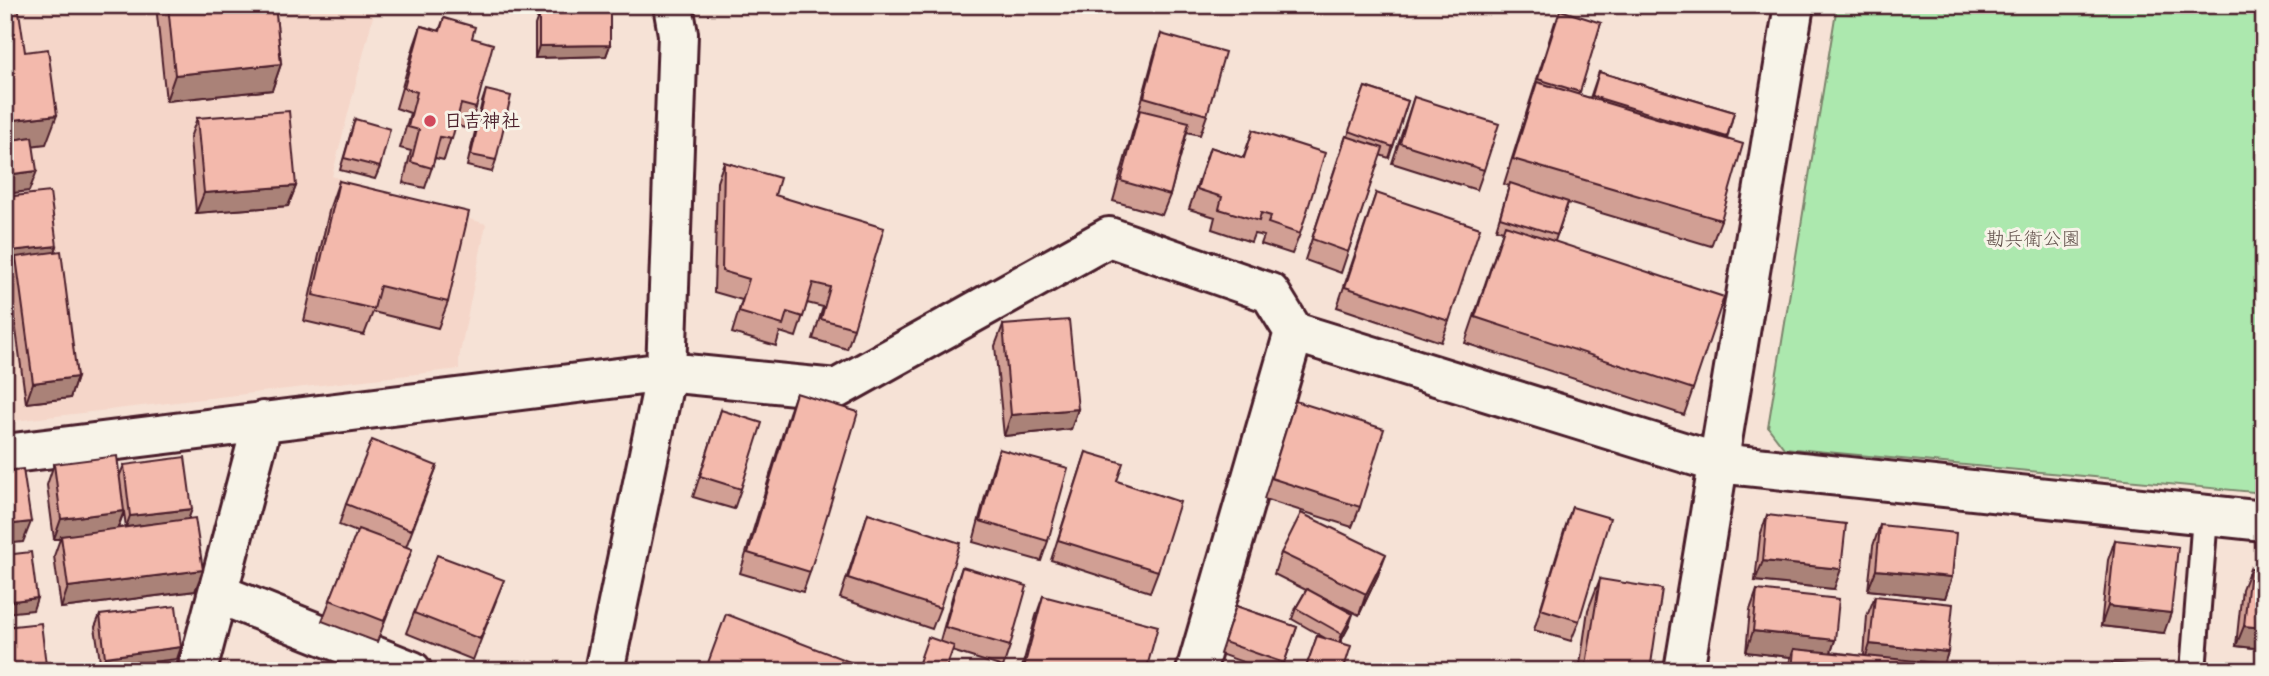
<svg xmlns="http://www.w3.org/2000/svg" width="2269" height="676" font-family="'Architects Daughter','Klee One',sans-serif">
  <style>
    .built { fill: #f5d6c9 }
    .green { fill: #ace8ae; stroke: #7b846c; stroke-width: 2 }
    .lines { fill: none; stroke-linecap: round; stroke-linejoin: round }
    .lane-casing { stroke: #4a1f2b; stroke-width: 30 }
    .street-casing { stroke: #4a1f2b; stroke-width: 44 }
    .lane { stroke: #f7f3e8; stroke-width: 24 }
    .street { stroke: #f7f3e8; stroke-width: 38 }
    .wall { fill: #d19f94; stroke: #4a1f2b; stroke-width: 2; fill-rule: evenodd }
    .shaded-wall { fill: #aa8278; stroke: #4a1f2b; stroke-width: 2 }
    .building { fill: #f3b9ac; stroke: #4a1f2b; stroke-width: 2 }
    .poi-dot { fill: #d1495b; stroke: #f7f3e8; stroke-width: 2.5 }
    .labels { text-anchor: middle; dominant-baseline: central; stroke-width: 6; stroke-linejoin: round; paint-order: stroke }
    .poi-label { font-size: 19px; font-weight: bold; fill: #4a1f2b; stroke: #f7f3e8; text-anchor: start }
    .park-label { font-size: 19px; fill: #62514c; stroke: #f7f3e8 }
  </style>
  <rect width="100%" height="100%" fill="#f6e2d6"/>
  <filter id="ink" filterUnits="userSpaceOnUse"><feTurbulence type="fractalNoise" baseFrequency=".0143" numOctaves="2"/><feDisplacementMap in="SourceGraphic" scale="14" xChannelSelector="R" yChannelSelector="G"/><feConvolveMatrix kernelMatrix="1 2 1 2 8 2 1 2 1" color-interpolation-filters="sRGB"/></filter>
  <g filter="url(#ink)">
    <!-- built -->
    <path class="built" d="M 5,5 L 376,5 L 332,176 L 486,224 L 459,358 L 459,369 L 5,422 Z"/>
    <!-- green -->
    <path class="green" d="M 1837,5 L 2264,5 L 2264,493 L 1784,448 L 1768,427 Z"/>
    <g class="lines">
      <!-- lane casing -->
      <g class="lane-casing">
        <path id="lane" d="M 2193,671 L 2205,516"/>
      </g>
      <!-- street casing -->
      <g class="street-casing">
        <path id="street" d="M 5,454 L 666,372 L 836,389 L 1109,237 L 1270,293 L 1294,332 L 1718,463 L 2264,521
          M 219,594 L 412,671
          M 197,671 L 263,421
          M 604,671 L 666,372 L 678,34 L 673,5
          M 1196,671 L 1294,332
          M 1684,671 L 1794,5"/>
      </g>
      <!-- lane -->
      <use href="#lane" class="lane"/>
      <!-- street -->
      <use href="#street" class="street"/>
    </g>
    <!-- wall -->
    <path class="wall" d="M 156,5 L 275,5 L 281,64 L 272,90 L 166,101 Z
      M 557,5 L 618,5 L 617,8 L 584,13 L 610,45 L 606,56 L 535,58 L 535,25 L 539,14 L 573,13 L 571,6 L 557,7 Z
      M 444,18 L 472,38 L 476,108 L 468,129 L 455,125 L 444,160 L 435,158 L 425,188 L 403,183 L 411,151 L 400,148 L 410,113 L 396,108 L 414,46 L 421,26 L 439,31 Z
      M 1555,22 L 1601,23 L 1578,95 L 1590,98 L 1599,72 L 1734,112 L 1727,139 L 1721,220 L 1711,246 L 1568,203 L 1555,241 L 1693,389 L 1684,415 L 1465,343 L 1503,231 L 1496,229 L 1509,186 L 1504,184 Z
      M 1161,34 L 1207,115 L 1200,135 L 1187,132 L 1170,195 L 1162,215 L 1113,201 L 1133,130 L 1137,118 L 1154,55 Z
      M 1365,87 L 1408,101 L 1389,158 L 1380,155 L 1341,273 L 1305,260 L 1339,156 L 1346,136 L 1348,136 Z
      M 486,90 L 496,160 L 492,172 L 467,166 L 482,102 Z
      M 1414,97 L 1484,170 L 1477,190 L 1392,163 Z
      M 197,118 L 296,186 L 288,206 L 196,213 L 190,138 Z
      M 355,119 L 380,167 L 375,179 L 340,170 Z
      M 1253,130 L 1300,234 L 1292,254 L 1261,244 L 1264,236 L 1254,234 L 1251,242 L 1212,229 L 1215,217 L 1189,209 L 1210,147 L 1243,158 Z
      M 724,162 L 775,195 L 854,328 L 847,349 L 813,339 L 823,307 L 807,303 L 796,337 L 780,332 L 776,346 L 732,333 L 742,300 L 714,292 L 717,182 Z
      M 339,181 L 448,302 L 438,328 L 373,312 L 364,335 L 304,321 L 330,207 Z
      M 1376,193 L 1449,321 L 1441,342 L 1337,307 Z
      M 5,197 L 57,246 L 55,252 L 77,377 L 70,398 L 26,403 L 9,278 L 15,262 L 6,263 L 5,257 Z
      M 1003,325 L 1078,409 L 1071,429 L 1004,436 L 995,346 Z
      M 796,393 L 810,572 L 803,592 L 740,573 L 789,413 Z
      M 1295,401 L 1360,507 L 1352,527 L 1264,499 Z
      M 721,410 L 741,489 L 734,509 L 693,497 Z
      M 999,449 L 1048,541 L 1041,561 L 973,542 L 992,470 Z
      M 1086,452 L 1117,481 L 1158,571 L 1150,592 L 1051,560 Z
      M 54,464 L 119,477 L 124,465 L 192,509 L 188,519 L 203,570 L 195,591 L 61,608 L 54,556 L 60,539 L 54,539 L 47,485 ZM 124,512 L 126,527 L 118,528 Z
      M 437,466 L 406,547 L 412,549 L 377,642 L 322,621 L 357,532 L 339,525 L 346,504 Z
      M 1572,507 L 1579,621 L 1571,641 L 1534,630 L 1565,528 Z
      M 868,513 L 940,608 L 932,629 L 840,598 Z
      M 1767,515 L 1834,589 L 1755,581 L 1760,536 Z
      M 1880,525 L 1952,577 L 1945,598 L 1868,590 L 1873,546 Z
      M 2115,540 L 2164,633 L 2101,626 L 2108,560 Z
      M 1281,553 L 1378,575 L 1359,615 L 1323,597 L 1349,626 L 1340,643 L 1343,671 L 1305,671 L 1317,636 L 1325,638 L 1292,619 L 1296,608 L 1306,590 L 1274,574 Z
      M 962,567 L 1010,646 L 1003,667 L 952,651 L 940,641 L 955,587 Z
      M 2250,569 L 2264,649 L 2236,646 L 2242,589 Z
      M 1600,579 L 1650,671 L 1579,671 L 1588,610 Z
      M 1757,590 L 1835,640 L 1831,652 L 1864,656 L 1867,616 L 1875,596 L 1948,652 L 1944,663 L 1946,671 L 1787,671 L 1791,657 L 1746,652 L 1750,610 Z
      M 1043,596 L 1146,671 L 1021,671 L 1036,616 Z
      M 496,601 L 473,660 L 406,633 L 414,613 Z
      M 1236,606 L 1297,627 L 1281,671 L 1268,671 L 1220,654 Z
      M 100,615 L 177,659 L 101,668 L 95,627 Z"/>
    <!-- shaded-wall -->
    <path class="shaded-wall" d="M 558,5 L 572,5 L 557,7 Z
      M 576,5 L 618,5 L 617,8 L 573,14 Z
      M 610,45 L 606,56 L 535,58 L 539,46 Z
      M 281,64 L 272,90 L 166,101 L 175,75 Z
      M 57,115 L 46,144 L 5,149 L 5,121 Z
      M 37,171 L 29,191 L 5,194 L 5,175 Z
      M 296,186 L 288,206 L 196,213 L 204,193 Z
      M 57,246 L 53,257 L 16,257 L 15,262 L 6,263 L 10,251 Z
      M 77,377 L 70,398 L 26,403 L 33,383 Z
      M 1078,409 L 1071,429 L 1004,436 L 1011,415 Z
      M 192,509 L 188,520 L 126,527 L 130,516 Z
      M 124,511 L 116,532 L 61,536 L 60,539 L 54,539 L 61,519 Z
      M 31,522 L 23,542 L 5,544 L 5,525 Z
      M 1386,554 L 1378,575 L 1359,615 L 1366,594 Z
      M 1763,561 L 1841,569 L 1834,589 L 1755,581 Z
      M 203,570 L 195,591 L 61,608 L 68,587 Z
      M 1876,570 L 1952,577 L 1945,598 L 1868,590 Z
      M 37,598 L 33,610 L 5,613 L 5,602 Z
      M 2108,606 L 2171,613 L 2164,633 L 2101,626 Z
      M 1353,614 L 1349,626 L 1338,646 L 1342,634 Z
      M 2244,626 L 2264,628 L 2264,649 L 2236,646 Z
      M 1753,631 L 1835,640 L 1828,661 L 1794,649 L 1791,657 L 1746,652 Z
      M 1870,644 L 1948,652 L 1942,671 L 1863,665 Z
      M 181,647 L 177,659 L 101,668 L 105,657 Z
      M 46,665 L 44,671 L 8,671 Z"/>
    <!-- building -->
    <path class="building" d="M 5,5 L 18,5 L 25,52 L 48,49 L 57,115 L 5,121 Z
      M 168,5 L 275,5 L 281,64 L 175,75 Z
      M 1560,10 L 1601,23 L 1580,92 L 1538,79 Z
      M 610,12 L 610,45 L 539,46 L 539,14 Z
      M 444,18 L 475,27 L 472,38 L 493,44 L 476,108 L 461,104 L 452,139 L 440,137 L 432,168 L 411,162 L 419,130 L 408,127 L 417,92 L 404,88 L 421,26 L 440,31 Z
      M 1161,34 L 1225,52 L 1207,115 L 1144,97 Z
      M 1599,72 L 1734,112 L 1727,137 L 1592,96 Z
      M 1537,82 L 1743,144 L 1721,220 L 1513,159 Z
      M 1365,87 L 1408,101 L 1393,147 L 1349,131 Z
      M 486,90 L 511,96 L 496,160 L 471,155 Z
      M 1414,97 L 1499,124 L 1484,170 L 1400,143 Z
      M 1140,110 L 1189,122 L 1170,195 L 1121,181 Z
      M 289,111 L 296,186 L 204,193 L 197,118 Z
      M 355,119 L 390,129 L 380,167 L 344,158 Z
      M 1253,130 L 1325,153 L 1300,234 L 1268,223 L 1271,216 L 1261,213 L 1259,221 L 1219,209 L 1222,197 L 1197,189 L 1210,147 L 1244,158 Z
      M 1346,136 L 1383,148 L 1348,252 L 1312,239 Z
      M 32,137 L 37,171 L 5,175 L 5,141 Z
      M 724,162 L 780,178 L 775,195 L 884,228 L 854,328 L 821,319 L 830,287 L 813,283 L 803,317 L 787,312 L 783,325 L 739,312 L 749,279 L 722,271 Z
      M 339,181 L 469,212 L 448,302 L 380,286 L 374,309 L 313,295 Z
      M 1510,183 L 1568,202 L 1557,235 L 1500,217 Z
      M 50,192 L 57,246 L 10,251 L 5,213 L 5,197 Z
      M 1376,193 L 1480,228 L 1449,321 L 1345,287 Z
      M 1505,225 L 1724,297 L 1693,389 L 1475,317 Z
      M 61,251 L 77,377 L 33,383 L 16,257 Z
      M 1069,320 L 1078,409 L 1011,415 L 1003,325 Z
      M 796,393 L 858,412 L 810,572 L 748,553 Z
      M 1295,401 L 1384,429 L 1360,507 L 1271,478 Z
      M 721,410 L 762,423 L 741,489 L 700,476 Z
      M 372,440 L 437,466 L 411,530 L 346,504 Z
      M 999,449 L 1068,468 L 1048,541 L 980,521 Z
      M 1086,452 L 1123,463 L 1117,481 L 1180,502 L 1158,571 L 1058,540 Z
      M 117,456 L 124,511 L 61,519 L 54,464 Z
      M 185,457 L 192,509 L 130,516 L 124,465 Z
      M 23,469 L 31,522 L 5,525 L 5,471 Z
      M 1572,507 L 1610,518 L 1579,621 L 1541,609 Z
      M 868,513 L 960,543 L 940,608 L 848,578 Z
      M 1301,513 L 1386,554 L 1366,594 L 1281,553 Z
      M 1767,515 L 1846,524 L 1841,569 L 1763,561 Z
      M 195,518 L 203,570 L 68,587 L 61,536 Z
      M 1880,525 L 1956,533 L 1952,577 L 1876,570 Z
      M 358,529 L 412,549 L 384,621 L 330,600 Z
      M 2115,540 L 2178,547 L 2171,613 L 2108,606 Z
      M 31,552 L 37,598 L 5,602 L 5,555 Z
      M 437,555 L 504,580 L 480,639 L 414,613 Z
      M 962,567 L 1027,586 L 1010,646 L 945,627 Z
      M 2250,569 L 2264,570 L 2264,628 L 2244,626 Z
      M 1600,579 L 1662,589 L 1650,671 L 1585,671 Z
      M 1307,589 L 1353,614 L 1342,634 L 1296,608 Z
      M 1757,590 L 1839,599 L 1835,640 L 1753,631 Z
      M 1043,596 L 1158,626 L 1146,671 L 1023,671 Z
      M 1875,596 L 1953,604 L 1948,652 L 1870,644 Z
      M 176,606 L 181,647 L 105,657 L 100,615 Z
      M 1236,606 L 1297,627 L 1284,663 L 1224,642 Z
      M 726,614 L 853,663 L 851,671 L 705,671 Z
      M 41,623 L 46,665 L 5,671 L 5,627 Z
      M 1317,636 L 1351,646 L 1343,671 L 1305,670 Z
      M 928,637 L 954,646 L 945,671 L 916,671 Z
      M 1794,649 L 1946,664 L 1946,671 L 1792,671 Z
      M 2112,663 L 2159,668 L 2158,671 L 2112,671 Z
      M 2243,663 L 2264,665 L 2264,671 L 2242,671 Z
      M 1289,667 L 1304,671 L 1288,671 Z"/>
  </g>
  <!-- markers -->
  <circle class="poi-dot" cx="430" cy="121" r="7"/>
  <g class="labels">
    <!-- poi labels -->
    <g class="poi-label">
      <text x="444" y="121">日吉神社</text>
    </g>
    <!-- park labels -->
    <g class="park-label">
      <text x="2033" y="239">勘兵衛公園</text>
    </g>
  </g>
  <!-- margin -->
  <rect width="2269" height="676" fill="none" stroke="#f7f3e8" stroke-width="28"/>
  <rect x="14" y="14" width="2241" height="648" fill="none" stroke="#4a1f2b" stroke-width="2.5" filter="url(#ink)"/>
</svg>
